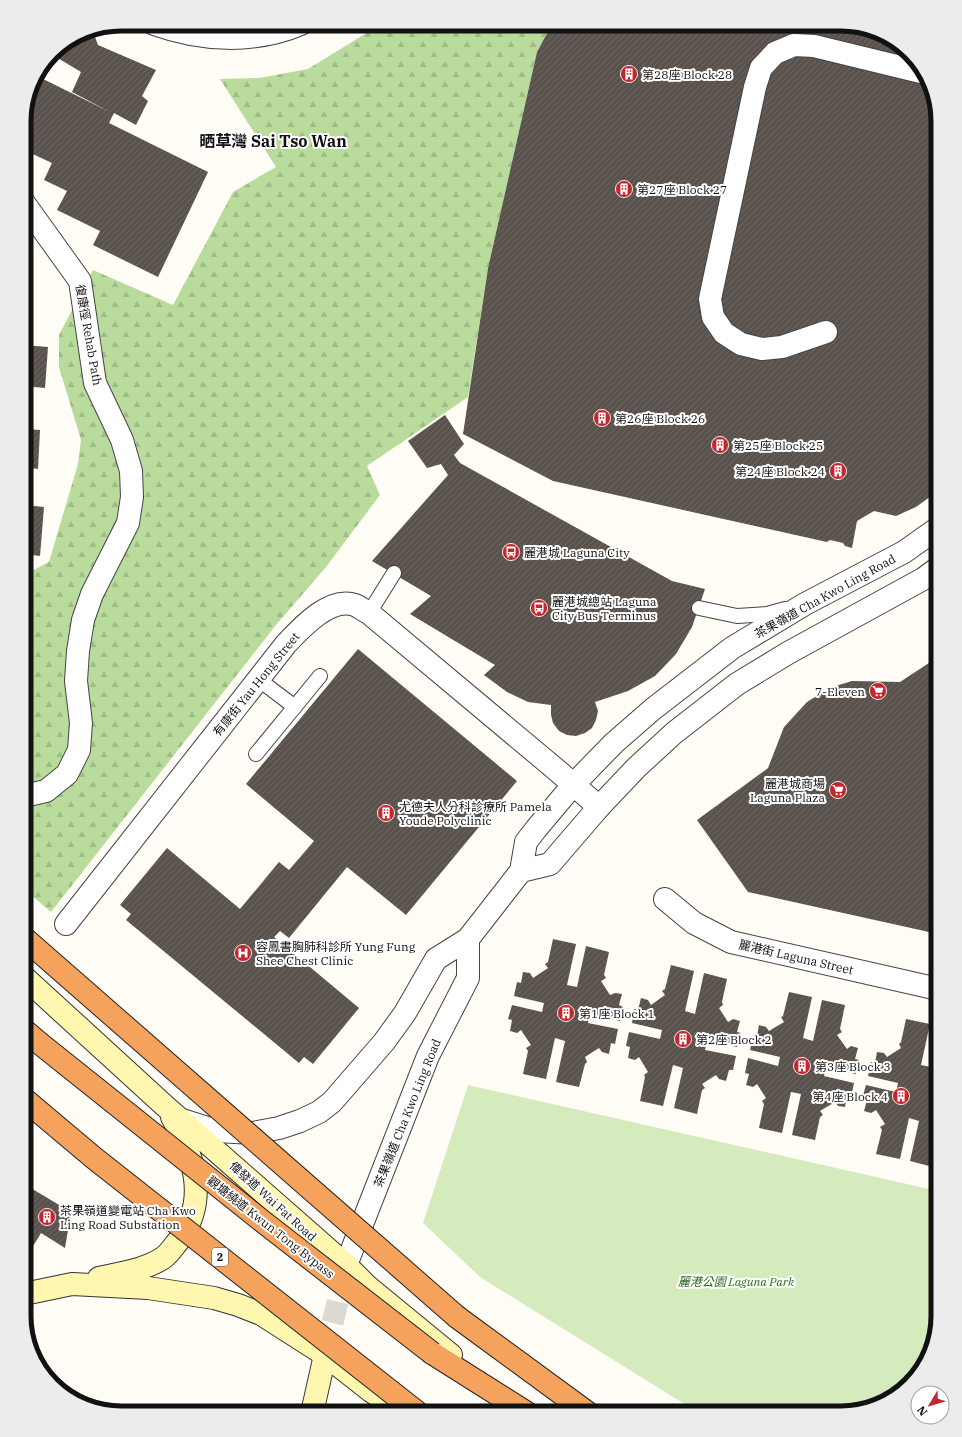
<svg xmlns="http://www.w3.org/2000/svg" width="962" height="1437" font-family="'IBM Plex Serif','Noto Sans TC',serif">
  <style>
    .forest { fill: url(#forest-firs) }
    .park { fill: #d5ebbd }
    .building { fill: url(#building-hatch) }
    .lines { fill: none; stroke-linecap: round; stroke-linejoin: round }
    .secondary-tunnel { stroke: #dbdad3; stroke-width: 22; stroke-dasharray: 22 11; stroke-linecap: butt }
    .service-casing { stroke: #444; stroke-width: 16 }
    .minor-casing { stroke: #444; stroke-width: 24 }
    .tertiary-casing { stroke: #444; stroke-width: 24 }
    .secondary-casing { stroke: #333; stroke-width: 24 }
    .motorway-casing { stroke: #222; stroke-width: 24 }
    .service { stroke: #fff; stroke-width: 14 }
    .minor { stroke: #fff; stroke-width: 22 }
    .tertiary { stroke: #fff; stroke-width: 22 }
    .secondary { stroke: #fff6b0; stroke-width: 22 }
    .motorway { stroke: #f5a25d; stroke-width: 22 }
    .motorway-bridge-casing { stroke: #222; stroke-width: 24; stroke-linecap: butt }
    .motorway-bridge { stroke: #f5a25d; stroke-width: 22 }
    .labels { text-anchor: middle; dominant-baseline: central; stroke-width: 4; stroke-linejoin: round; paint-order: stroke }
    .shield { fill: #fff; stroke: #585858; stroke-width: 1 }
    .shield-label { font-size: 11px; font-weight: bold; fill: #111 }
    .poi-label { font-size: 12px; fill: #111; stroke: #fff; text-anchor: start }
    .street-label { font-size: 12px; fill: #111; stroke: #fff }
    .park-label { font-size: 12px; font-style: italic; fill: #2f6b1f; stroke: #fff }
    .district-label { font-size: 16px; font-weight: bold; fill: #111; stroke: #fff }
    .rim { fill: none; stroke: #111; stroke-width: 5 }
  </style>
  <defs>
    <pattern id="forest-firs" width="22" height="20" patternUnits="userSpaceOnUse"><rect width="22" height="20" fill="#b9dc9c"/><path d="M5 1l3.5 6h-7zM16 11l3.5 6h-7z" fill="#9ebc85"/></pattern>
    <pattern id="building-hatch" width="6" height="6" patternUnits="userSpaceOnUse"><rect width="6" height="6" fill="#5a524d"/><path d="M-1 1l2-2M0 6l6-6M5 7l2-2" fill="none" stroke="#6d6662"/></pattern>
  </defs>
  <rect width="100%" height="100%" fill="#fffdf5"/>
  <!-- forest -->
  <path class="forest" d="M 376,24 L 552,24 L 537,52 L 488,268 L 468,397 L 367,466 L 380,495 L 326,567 L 276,625 L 51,912 L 24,889 L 24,575 L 49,562 L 78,464 L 81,440 L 59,367 L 59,335 L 93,270 L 173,305 L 233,192 L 276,167 L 220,79 L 259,78 L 308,69 L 368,32 Z"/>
  <!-- park -->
  <path class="park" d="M 468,1085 L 938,1191 L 938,1316 L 925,1365 L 889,1400 L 841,1413 L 699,1413 L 480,1277 L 423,1223 Z"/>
  <!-- building -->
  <path class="building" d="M 552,24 L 847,24 L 895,40 L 925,73 L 938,121 L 938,491 L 916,507 L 896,516 L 874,511 L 857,521 L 852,548 L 845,546 L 843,543 L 830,540 L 827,542 L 553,481 L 463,434 L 488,268 L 537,52 Z
    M 85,31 L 95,37 L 98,45 L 156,70 L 142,96 L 148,101 L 136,125 L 114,113 L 109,123 L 208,172 L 158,277 L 93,245 L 100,231 L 57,210 L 67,191 L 44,180 L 52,163 L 24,150 L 24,115 L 31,84 L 37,76 L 110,112 L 72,92 L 81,72 L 51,54 Z
    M 24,345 L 48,347 L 45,388 L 24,386 Z
    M 445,415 L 464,444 L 454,455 L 460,463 L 672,581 L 705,589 L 692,627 L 676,654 L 655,676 L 628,691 L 595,702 L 598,711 L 596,720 L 592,728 L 585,733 L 576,736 L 567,735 L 559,731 L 553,723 L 551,715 L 551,705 L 528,702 L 507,692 L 484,675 L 495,665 L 410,614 L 431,596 L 372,561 L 448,475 L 441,464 L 427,468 L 408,441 Z
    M 24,429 L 40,430 L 38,469 L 24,467 Z
    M 24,505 L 44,507 L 40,556 L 24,554 Z
    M 358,649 L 517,781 L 406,915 L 347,867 L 289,938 L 280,931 L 274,937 L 359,1008 L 313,1064 L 304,1057 L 299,1063 L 126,920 L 131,914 L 120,905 L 167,848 L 240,909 L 279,862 L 289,870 L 314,841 L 246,784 Z
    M 938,657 L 938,934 L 748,892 L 697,820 L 768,768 L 784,727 L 807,702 L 829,688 L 852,681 L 900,682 Z
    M 553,939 L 576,944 L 567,985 L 577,987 L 586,946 L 609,952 L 604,975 L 606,978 L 601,981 L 610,995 L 615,993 L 622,994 L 619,1005 L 623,1007 L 620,1021 L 590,1014 L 588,1023 L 618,1029 L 615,1044 L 611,1043 L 609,1054 L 602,1052 L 599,1048 L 585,1057 L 587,1062 L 585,1064 L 579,1087 L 556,1082 L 565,1041 L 555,1038 L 546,1079 L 523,1074 L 528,1051 L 526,1048 L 531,1045 L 521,1030 L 517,1033 L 510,1031 L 512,1020 L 508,1019 L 512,1005 L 542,1012 L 544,1003 L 514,996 L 517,982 L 521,983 L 523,972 L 530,973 L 533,978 L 548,968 L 545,964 L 548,962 Z
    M 671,965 L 694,971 L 685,1011 L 695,1014 L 704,973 L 727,979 L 722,1002 L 723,1005 L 719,1008 L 728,1022 L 733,1019 L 740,1021 L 737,1032 L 741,1033 L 737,1047 L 707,1040 L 705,1050 L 736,1056 L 733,1070 L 729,1070 L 726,1081 L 719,1079 L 716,1075 L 702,1084 L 705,1088 L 702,1090 L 697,1114 L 674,1108 L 683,1068 L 673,1065 L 663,1106 L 640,1101 L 645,1077 L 644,1075 L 648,1072 L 639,1057 L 635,1060 L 628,1058 L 630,1047 L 626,1046 L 629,1032 L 660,1039 L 662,1030 L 632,1023 L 634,1009 L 638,1010 L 641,998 L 648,1000 L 651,1005 L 665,995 L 662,991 L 665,989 Z
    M 789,992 L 812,997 L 803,1038 L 813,1041 L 822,1000 L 845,1005 L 840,1029 L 842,1032 L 837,1035 L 847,1049 L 851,1046 L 858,1048 L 855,1059 L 859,1060 L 856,1074 L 826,1067 L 824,1076 L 854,1083 L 851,1097 L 847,1096 L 845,1107 L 838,1106 L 835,1102 L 820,1111 L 823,1115 L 820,1117 L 815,1140 L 792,1135 L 801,1094 L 791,1092 L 782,1133 L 759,1128 L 764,1104 L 762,1101 L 766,1098 L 757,1084 L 753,1087 L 746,1085 L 749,1074 L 745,1073 L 748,1058 L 778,1066 L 780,1057 L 750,1050 L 753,1035 L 757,1036 L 759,1025 L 766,1027 L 769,1031 L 784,1022 L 781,1017 L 783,1016 Z
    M 906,1019 L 930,1024 L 921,1065 L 931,1067 L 938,1038 L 938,1145 L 933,1167 L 910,1161 L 919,1121 L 909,1118 L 900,1159 L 876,1154 L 882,1130 L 880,1127 L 885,1124 L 876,1110 L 871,1113 L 864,1111 L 867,1100 L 862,1099 L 866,1085 L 896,1092 L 898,1083 L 868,1076 L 871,1062 L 875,1063 L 877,1052 L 884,1053 L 887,1057 L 901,1048 L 899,1044 L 901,1042 Z
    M 24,1184 L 71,1212 L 65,1248 L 41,1233 L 29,1253 L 24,1251 L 24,1233 L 28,1225 L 24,1223 Z"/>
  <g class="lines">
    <!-- secondary-tunnel -->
    <path class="secondary-tunnel" d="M 325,1355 L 346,1266"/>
    <!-- service casing -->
    <g class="service-casing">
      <path id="service" d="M 699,608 L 737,616 L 767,614 L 785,609
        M 369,613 L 394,573
        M 258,679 L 295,707
        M 256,754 L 320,676"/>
    </g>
    <!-- minor casing -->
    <g class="minor-casing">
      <path id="minor" d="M 154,24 C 201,41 254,44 301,24
        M 826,332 L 782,347 L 762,349 L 741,344 L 724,333 L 713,317 L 710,299 L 755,87 L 761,68 L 775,53 L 794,45 L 814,46 L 925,73
        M 24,796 L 46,791 L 67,774 L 79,750 L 81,723 L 76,681 L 78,651 L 83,620 L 92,594 L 128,523 L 132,497 L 131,471 L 122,440 L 95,383 L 80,281 L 24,203
        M 665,899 L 694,923 L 731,942 L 938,989
        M 66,924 L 286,644 C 301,628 330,596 355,605 C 360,607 364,611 369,613 L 559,772 L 599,807"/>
    </g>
    <!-- tertiary casing -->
    <g class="tertiary-casing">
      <path id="tertiary" d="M 521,871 L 550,864 L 599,807 L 637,767 L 674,733 L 737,684 L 788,653 L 923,579 L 938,568
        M 182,1120 L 217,1131 L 253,1133 L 279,1128 L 300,1121 L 319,1112 L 332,1102 L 384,1042 L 405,1013 L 436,959 L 468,939 L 521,871 L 526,842 L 536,829 L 573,785 L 614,743 L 653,709 L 732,648 L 805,604 L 904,552 L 938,528
        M 346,1265 L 428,1056 L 468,978 L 468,939"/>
    </g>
    <!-- secondary casing -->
    <g class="secondary-casing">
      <path id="secondary" d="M 24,977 L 165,1106 L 346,1265 L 367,1286 L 451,1355
        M 99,1278 C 120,1273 145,1270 163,1258 C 169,1254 174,1246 179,1240 C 209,1200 194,1157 172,1117
        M 24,1294 L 72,1284 L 148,1288 L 214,1298 L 238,1305 L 261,1314 L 325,1355 L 371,1391 L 403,1413
        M 312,1413 L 325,1355"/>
    </g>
    <!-- motorway casing -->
    <g class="motorway-casing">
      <path id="motorway" d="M 24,1030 L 38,1042
        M 457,1317 L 588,1413
        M 432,1353 L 527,1413"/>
    </g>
    <!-- service -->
    <use href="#service" class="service"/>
    <!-- minor -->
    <use href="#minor" class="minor"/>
    <!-- tertiary -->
    <use href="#tertiary" class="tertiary"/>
    <!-- secondary -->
    <use href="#secondary" class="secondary"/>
    <!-- motorway -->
    <use href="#motorway" class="motorway"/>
    <!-- motorway-bridge casing -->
    <g class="motorway-bridge-casing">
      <path id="motorway-bridge" d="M 24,938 L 457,1317
        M 38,1042 L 262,1221 L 432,1353
        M 24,1099 L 94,1158 L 418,1413"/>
    </g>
    <!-- motorway-bridge -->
    <use href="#motorway-bridge" class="motorway-bridge"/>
  </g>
  <!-- icons -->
  <defs>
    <g id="building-disc" transform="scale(0.9)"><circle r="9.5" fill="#c4262e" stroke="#fff"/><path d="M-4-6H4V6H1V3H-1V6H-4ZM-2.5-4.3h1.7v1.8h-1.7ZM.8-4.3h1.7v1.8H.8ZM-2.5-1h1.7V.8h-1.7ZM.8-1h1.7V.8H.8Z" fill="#fff"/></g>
    <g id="bus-disc" transform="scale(0.9)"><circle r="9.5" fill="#c4262e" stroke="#fff"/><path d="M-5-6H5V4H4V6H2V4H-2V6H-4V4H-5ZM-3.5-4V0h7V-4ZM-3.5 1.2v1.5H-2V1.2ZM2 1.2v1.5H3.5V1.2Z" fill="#fff"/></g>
    <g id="supermarket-disc" transform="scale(0.9)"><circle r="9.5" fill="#c4262e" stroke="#fff"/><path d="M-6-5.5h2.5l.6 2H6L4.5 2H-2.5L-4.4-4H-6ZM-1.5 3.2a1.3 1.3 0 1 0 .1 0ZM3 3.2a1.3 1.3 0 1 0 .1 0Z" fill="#fff"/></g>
    <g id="hospital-disc" transform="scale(0.9)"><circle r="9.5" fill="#c4262e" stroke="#fff"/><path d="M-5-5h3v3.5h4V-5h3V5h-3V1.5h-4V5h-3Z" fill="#fff"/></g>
  </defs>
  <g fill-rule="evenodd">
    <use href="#building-disc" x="629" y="74"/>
    <use href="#building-disc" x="624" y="189"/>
    <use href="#building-disc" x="602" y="418"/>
    <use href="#building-disc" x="720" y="445"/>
    <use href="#building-disc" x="838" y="471"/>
    <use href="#bus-disc" x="511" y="552"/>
    <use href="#bus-disc" x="539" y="608"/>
    <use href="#supermarket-disc" x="878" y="691"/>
    <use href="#supermarket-disc" x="838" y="790"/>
    <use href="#building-disc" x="386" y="813"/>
    <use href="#hospital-disc" x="243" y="953"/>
    <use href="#building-disc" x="566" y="1013"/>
    <use href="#building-disc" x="683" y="1039"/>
    <use href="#building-disc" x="802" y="1066"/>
    <use href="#building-disc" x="901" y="1096"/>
    <use href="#building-disc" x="47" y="1217"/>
  </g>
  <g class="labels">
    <!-- shield labels -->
    <rect class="shield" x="212" y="1248" width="16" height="18" rx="3"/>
    <g class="shield-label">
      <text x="220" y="1257">2</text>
    </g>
    <!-- poi labels -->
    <g class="poi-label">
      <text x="642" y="74">第28座 Block 28</text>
      <text x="637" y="189">第27座 Block 27</text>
      <text x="615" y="418">第26座 Block 26</text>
      <text x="733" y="445">第25座 Block 25</text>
      <text x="825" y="471" text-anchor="end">第24座 Block 24</text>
      <text x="524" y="552">麗港城 Laguna City</text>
      <text x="552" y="601">麗港城總站 Laguna<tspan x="552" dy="14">City Bus Terminus</tspan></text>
      <text x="865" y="691" text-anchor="end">7-Eleven</text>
      <text x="825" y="783" text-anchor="end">麗港城商場<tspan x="825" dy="14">Laguna Plaza</tspan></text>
      <text x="399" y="806">尤德夫人分科診療所 Pamela<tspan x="399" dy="14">Youde Polyclinic</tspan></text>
      <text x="256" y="946">容鳳書胸肺科診所 Yung Fung<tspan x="256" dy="14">Shee Chest Clinic</tspan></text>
      <text x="579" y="1013">第1座 Block 1</text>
      <text x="696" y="1039">第2座 Block 2</text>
      <text x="815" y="1066">第3座 Block 3</text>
      <text x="888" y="1096" text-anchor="end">第4座 Block 4</text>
      <text x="60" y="1210">茶果嶺道變電站 Cha Kwo<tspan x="60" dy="14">Ling Road Substation</tspan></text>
    </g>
    <!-- street labels -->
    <g class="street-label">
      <text transform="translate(89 335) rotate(80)">復康徑 Rehab Path</text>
      <text transform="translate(825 596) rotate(-29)">茶果嶺道 Cha Kwo Ling Road</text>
      <text transform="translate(256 684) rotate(-51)">有康街 Yau Hong Street</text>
      <text transform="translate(796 957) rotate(13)">麗港街 Laguna Street</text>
      <text transform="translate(407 1113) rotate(-68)">茶果嶺道 Cha Kwo Ling Road</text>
      <text transform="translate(273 1201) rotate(42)">偉發道 Wai Fat Road</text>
      <text transform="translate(271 1227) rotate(38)">觀塘繞道 Kwun Tong Bypass</text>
    </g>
    <!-- park labels -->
    <g class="park-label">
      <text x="736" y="1281">麗港公園 Laguna Park</text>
    </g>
    <!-- district labels -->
    <g class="district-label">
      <text x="273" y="141">晒草灣 Sai Tso Wan</text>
    </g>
  </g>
  <!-- crop -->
  <path d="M0 0H962V1437H0ZM121 31H841A90 90 0 0 1 931 121V1316A90 90 0 0 1 841 1406H121A90 90 0 0 1 31 1316V121A90 90 0 0 1 121 31Z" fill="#ececec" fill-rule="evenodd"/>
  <path class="rim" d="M121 31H841A90 90 0 0 1 931 121V1316A90 90 0 0 1 841 1406H121A90 90 0 0 1 31 1316V121A90 90 0 0 1 121 31Z"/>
  <!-- north arrow -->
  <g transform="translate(930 1405) rotate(232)"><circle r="19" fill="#ffffff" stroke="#a0a0a0"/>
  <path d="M0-3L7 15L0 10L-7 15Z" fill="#c4262e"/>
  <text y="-6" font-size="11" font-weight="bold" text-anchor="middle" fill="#111111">N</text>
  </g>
</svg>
